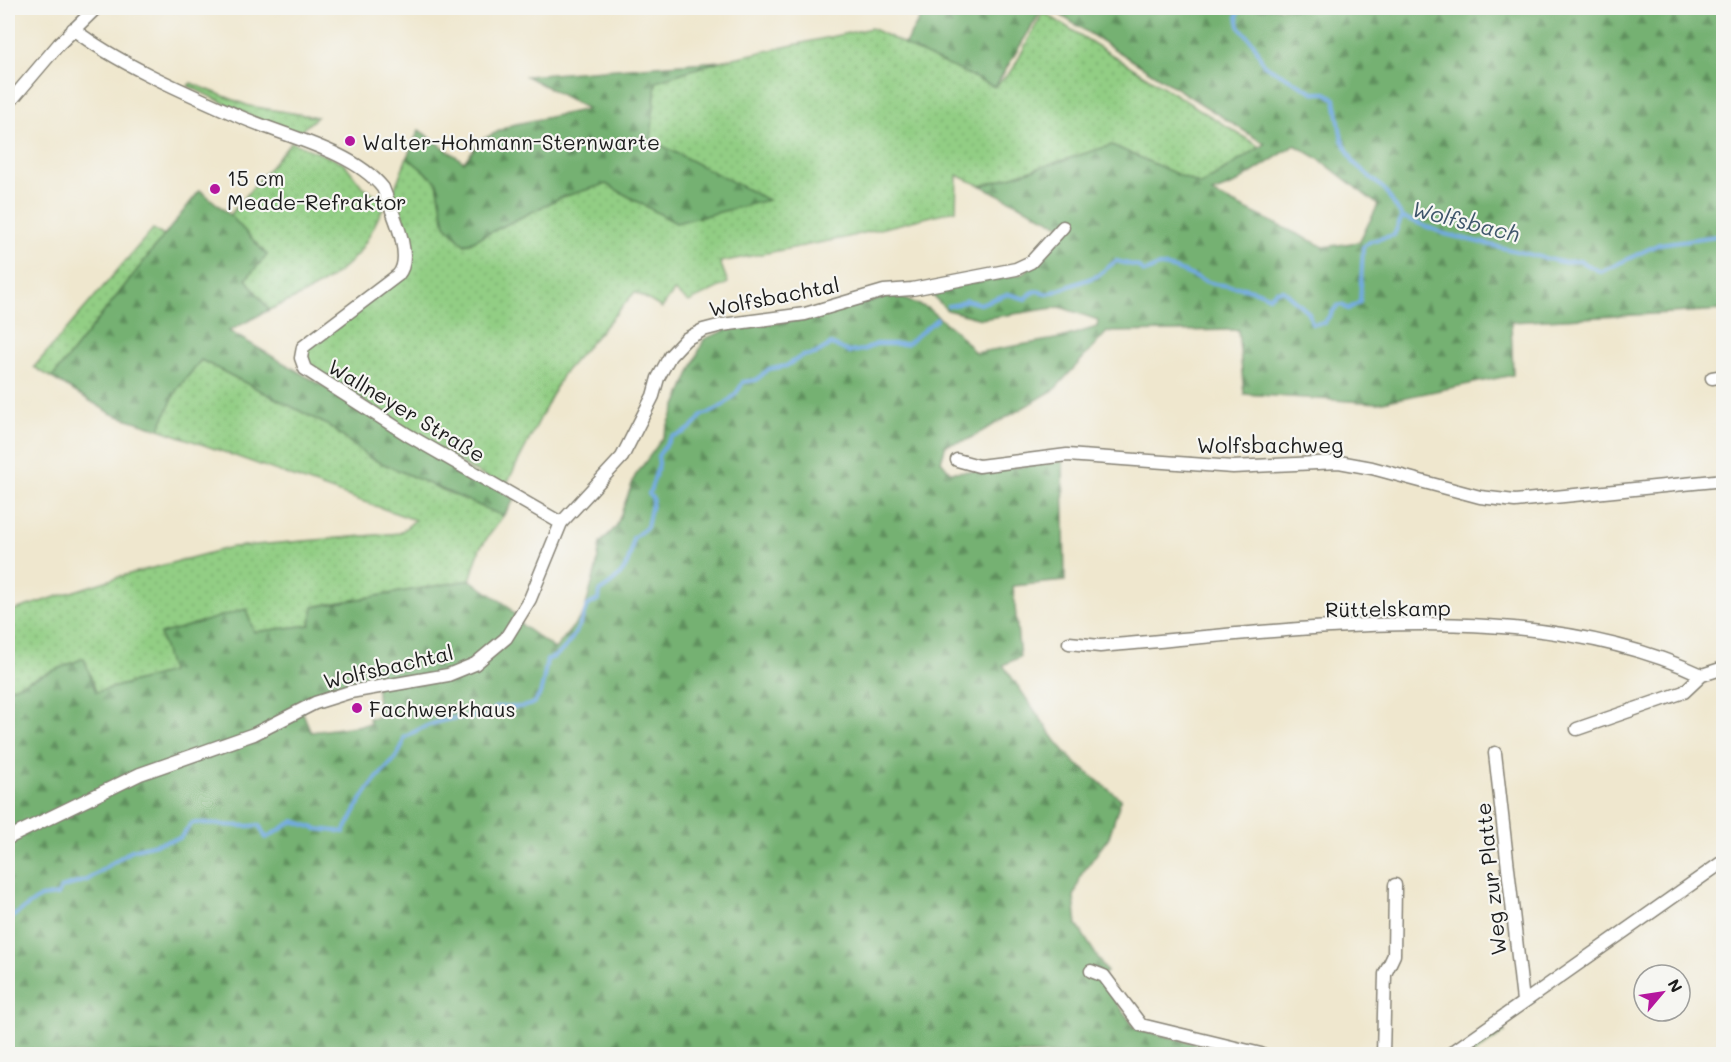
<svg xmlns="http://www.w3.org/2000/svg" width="1731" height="1062" font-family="Mali,sans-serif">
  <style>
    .grass { fill: url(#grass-dots); stroke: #577550; stroke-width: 1.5 }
    .forest { fill: url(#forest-firs); stroke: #486647; stroke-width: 1.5; fill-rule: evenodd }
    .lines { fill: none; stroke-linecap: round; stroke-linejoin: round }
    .stream { stroke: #72aae1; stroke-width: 4 }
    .minor-casing { stroke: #868275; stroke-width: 15 }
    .minor { stroke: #fff; stroke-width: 12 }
    .poi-dot { fill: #b5179e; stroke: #f6f6f2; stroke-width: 2 }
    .labels { text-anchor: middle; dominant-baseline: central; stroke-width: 4.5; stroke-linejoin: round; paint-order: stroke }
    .poi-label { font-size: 21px; fill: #1c1c1c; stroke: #f6f6f2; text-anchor: start }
    .street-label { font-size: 21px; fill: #1c1c1c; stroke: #f6f6f2 }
    .water-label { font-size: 22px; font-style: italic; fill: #3e556b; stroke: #f6f6f2 }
  </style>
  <defs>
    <pattern id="grass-dots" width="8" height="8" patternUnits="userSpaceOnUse" patternTransform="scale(1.5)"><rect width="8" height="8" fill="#92ce84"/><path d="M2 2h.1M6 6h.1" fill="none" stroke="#7db071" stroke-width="1.8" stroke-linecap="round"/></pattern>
    <pattern id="forest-firs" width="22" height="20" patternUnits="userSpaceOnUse" patternTransform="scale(1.5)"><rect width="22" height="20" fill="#75b172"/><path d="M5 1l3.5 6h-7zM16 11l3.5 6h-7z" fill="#5f8f5d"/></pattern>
  </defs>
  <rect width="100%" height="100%" fill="#f6f6f2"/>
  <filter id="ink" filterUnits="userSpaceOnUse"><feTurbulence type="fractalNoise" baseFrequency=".0167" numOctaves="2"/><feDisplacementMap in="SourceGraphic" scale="12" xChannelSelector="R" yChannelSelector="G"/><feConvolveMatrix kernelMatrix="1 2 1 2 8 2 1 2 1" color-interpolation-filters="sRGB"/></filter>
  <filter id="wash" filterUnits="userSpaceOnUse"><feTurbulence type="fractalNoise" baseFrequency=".008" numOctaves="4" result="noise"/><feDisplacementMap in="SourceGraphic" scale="24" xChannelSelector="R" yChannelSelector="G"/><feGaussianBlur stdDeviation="1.35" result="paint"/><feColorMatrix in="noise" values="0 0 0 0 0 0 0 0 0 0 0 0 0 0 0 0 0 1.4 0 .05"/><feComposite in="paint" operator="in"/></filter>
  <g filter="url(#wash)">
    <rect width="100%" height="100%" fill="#efe7ce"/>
    <!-- grass -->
    <path class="grass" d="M 1043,12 L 1260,147 L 1201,185 L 1112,145 L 981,186 L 957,175 L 956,210 L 844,238 L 720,262 L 728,283 L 689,302 L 674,291 L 662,308 L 635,292 L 563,374 L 505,487 L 469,468 L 307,365 L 307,348 L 401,277 L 409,268 L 410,261 L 390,201 L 407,157 L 437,182 L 445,225 L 465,245 L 562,197 L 606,184 L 676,223 L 767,200 L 651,141 L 656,81 L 720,61 L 871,28 L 995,87 L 1013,69 Z
      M 191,83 L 249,106 L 317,117 L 294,136 L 188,86 Z
      M 291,142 L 344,163 L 361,185 L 380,198 L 384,206 C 376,221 369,239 359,252 C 337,280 301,296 269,310 L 246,279 L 267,255 L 230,215 Z
      M 153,229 L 164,236 L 52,378 L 34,367 Z
      M 201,360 L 329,426 L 370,458 L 503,516 L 480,548 L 470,580 L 313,607 L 310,625 L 253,632 L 246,610 L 161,634 L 172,672 L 96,692 L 84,658 L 8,689 L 8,612 L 122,576 L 232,547 L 400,533 L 415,520 L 159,429 L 176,391 Z
      M 1500,1025 L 1505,1032 L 1474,1054 L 1460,1054 Z"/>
    <!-- forest -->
    <path class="forest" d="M 926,8 L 1043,8 L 995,87 L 904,45 Z
      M 1049,8 L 1723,8 L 1723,310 L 1511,322 L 1513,375 L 1378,403 L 1244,394 L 1238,330 L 1107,332 L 1054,390 L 967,440 L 946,445 L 941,461 L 950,472 L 997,470 L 1063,461 L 1065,581 L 1013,586 L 1020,657 L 1003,665 L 1056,741 L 1074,762 L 1121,799 L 1109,837 L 1081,875 L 1074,897 L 1077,925 L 1107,972 L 1099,978 L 1136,1029 L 1239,1054 L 8,1054 L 8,689 L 84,658 L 96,692 L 171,672 L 160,634 L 246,609 L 254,632 L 310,625 L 313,607 L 470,580 L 508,606 L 523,626 L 555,649 L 584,613 L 596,569 L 600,543 L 616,527 L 635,476 L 662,439 L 704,339 L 734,327 L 803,320 L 894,295 L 927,308 L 958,333 L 975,353 L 1061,338 L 1097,327 L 1098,320 L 1060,307 L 981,319 L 947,310 L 928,291 L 1023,274 L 1068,229 L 981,186 L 1112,145 L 1201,185 L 1265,144 ZM 1295,145 L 1319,159 L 1378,205 L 1359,242 L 1324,247 L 1212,193 L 1233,185 ZM 376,681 L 379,717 L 369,718 L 370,724 L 311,732 L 300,706 L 327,692 Z
      M 720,61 L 656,81 L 651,140 L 768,200 L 676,223 L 606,184 L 562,197 L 465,245 L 445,225 L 437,182 L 407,157 L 419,130 L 464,162 L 481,140 L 511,125 L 588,109 L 526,76 Z
      M 200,190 L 230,215 L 267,255 L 246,279 L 269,310 L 229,331 L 515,499 L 503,516 L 370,458 L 329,426 L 201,360 L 176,391 L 159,429 L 112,414 L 52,378 Z"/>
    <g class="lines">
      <!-- stream -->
      <path class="stream" d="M 1240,8 L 1237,16 L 1239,26 L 1254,44 L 1264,65 L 1315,93 L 1326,93 L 1335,99 L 1342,140 L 1354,163 L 1385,190 L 1402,217
        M 1402,217 L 1445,234 L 1561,262 L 1580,261 L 1601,272 L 1659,244 L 1724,235
        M 948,306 L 959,304 L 966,300 L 980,304 L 1008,294 L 1026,299 C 1033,289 1038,290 1048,294 L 1097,276 L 1116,261 L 1137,266 L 1144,272 C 1151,272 1154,265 1161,266 C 1180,267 1196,280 1215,284 C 1233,287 1253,287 1269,297 L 1276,291 L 1283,290 L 1309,313 L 1312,324 L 1324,323 L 1337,306 L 1342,305 L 1348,309 L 1360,302 L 1363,247 L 1371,241 L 1394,235 L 1402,217
        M 8,920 L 40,897 L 58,895 L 61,888 L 87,880 L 132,850 L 180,838 L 192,823 C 215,822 237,829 259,825 L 266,838 L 294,821 L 317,829 L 344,832 C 353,816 361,797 373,783 C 385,768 401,758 404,738 C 429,721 457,715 487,717 L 496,707 C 542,709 539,704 547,660 C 567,654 581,625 587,606 L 599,599 L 600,591 C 622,577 631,565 633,538 L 647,527 L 653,499 L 649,494 L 659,464 L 658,456 L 672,436 C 686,434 695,426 702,415 C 718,412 736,397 743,382 L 756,380 L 769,369 L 786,366 L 802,356 L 815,354 L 831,344 L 849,352 L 864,350 L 876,344 L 907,344 L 937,319"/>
    </g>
  </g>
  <g filter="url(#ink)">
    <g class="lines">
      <!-- minor casing -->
      <g class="minor-casing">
        <path id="minor" d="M 73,29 C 117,63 184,92 236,115 C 280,135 353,150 383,188 C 391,210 415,256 398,275 L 303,347 L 301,358 L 305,369 L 408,435 L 561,523
          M 8,104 L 59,44 L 96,8
          M 1712,378 L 1724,376
          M 957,460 L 979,466 L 1067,455 L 1233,467 L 1339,462 L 1372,468 L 1480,497 L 1515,501 L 1724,480
          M 1069,643 L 1100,646 C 1289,632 1525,592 1702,675 L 1724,668
          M 1577,729 L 1684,692 L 1702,675
          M 1495,753 L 1523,1001
          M 8,838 L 140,774 L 254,734 L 315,703 L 350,692 L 448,675 L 475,664 L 506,638 L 530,599 L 561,523 L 622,457 L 653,396 L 658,378 L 670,356 L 686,339 L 703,330 L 722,325 L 805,314 L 884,291 L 912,289 L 1016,269 L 1031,262 L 1063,227
          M 1091,971 L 1104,976 L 1141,1025 L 1261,1054
          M 1383,1054 L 1385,974 L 1394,955 L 1395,885
          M 1450,1054 L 1724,861"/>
      </g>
      <!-- minor -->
      <use href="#minor" class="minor"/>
    </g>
  </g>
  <!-- markers -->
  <g class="poi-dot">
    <circle cx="350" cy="141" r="6"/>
    <circle cx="215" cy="189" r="6"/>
    <circle cx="357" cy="708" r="6"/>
  </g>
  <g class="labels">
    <!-- poi labels -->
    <g class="poi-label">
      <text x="362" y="141">Walter-Hohmann-Sternwarte</text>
      <text x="227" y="177">15 cm<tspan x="227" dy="24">Meade-Refraktor</tspan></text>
      <text x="369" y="708">Fachwerkhaus</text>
    </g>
    <!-- street labels -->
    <g class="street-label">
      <text transform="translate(774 296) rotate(-11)">Wolfsbachtal</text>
      <text transform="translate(407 410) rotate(31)">Wallneyer Straße</text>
      <text x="1270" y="444">Wolfsbachweg</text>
      <text transform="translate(1388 608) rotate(-1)">Rüttelskamp</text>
      <text transform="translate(388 666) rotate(-13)">Wolfsbachtal</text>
      <text transform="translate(1490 879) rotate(-96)">Weg zur Platte</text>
    </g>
    <!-- water labels -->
    <g class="water-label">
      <text transform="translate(1466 221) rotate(14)">Wolfsbach</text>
    </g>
  </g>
  <!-- margin -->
  <rect width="1731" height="1062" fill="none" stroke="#f6f6f2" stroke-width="30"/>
  <!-- north arrow -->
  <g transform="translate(1662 993) rotate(61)"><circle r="28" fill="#f6f6f2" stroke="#9f9f9c" stroke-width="1.5"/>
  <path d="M0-4.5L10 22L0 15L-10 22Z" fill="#b5179e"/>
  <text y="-9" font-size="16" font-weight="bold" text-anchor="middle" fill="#1c1c1c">N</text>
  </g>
</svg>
